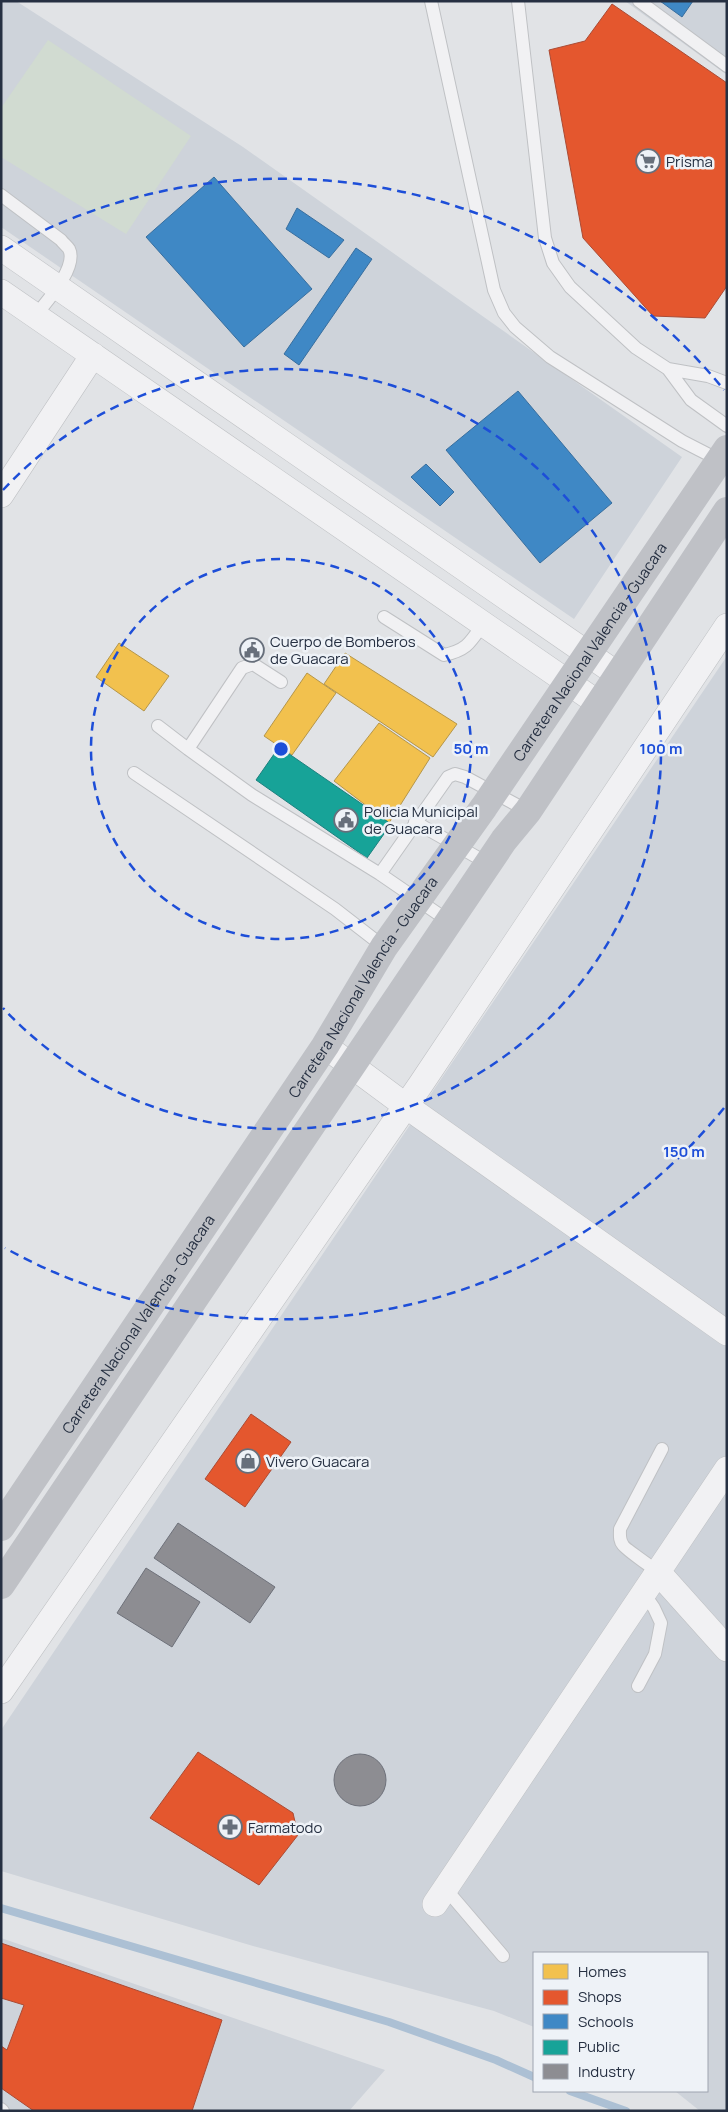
<svg xmlns="http://www.w3.org/2000/svg" width="728" height="2112" font-family="Manrope,sans-serif">
  <style>
    .built { fill: #ced3da }
    .green { fill: #d1dbd1 }
    .homes { fill: #f2c14e; stroke: #b5964a }
    .shops { fill: #e4572e; stroke: #ab4b34 }
    .schools { fill: #3f88c5; stroke: #386e9e }
    .public { fill: #17a398; stroke: #1c807e }
    .industry { fill: #8d8d92; stroke: #6e717a }
    .lines { fill: none; stroke-linecap: round; stroke-linejoin: round }
    .stream { stroke: #acc0d4; stroke-width: 8 }
    .lane-casing { stroke: #bfc1c4; stroke-width: 14 }
    .street-casing { stroke: #bfc1c4; stroke-width: 26 }
    .lane { stroke: #f1f1f3; stroke-width: 12 }
    .street { stroke: #f1f1f3; stroke-width: 25 }
    .secondary { stroke: #bfc1c6; stroke-width: 28 }
    .ring { fill: none; stroke: #1d4ed8; stroke-width: 2.5; stroke-dasharray: 9 6 }
    .labels { text-anchor: middle; dominant-baseline: central; stroke-width: 5; stroke-linejoin: round; paint-order: stroke }
    .poi-label { font-size: 15px; fill: #263042; stroke: #eef2f7; text-anchor: start }
    .street-label { font-size: 15px; fill: #263042; stroke: #eef2f7 }
    .centre { fill: #1d4ed8; stroke: #eef2f7; stroke-width: 2.5 }
    .ring-label { font-size: 15px; text-anchor: middle; font-weight: bold; fill: #1d4ed8; stroke: #eef2f7; stroke-width: 5; stroke-linejoin: round; paint-order: stroke }
  </style>
  <rect width="100%" height="100%" fill="#e1e3e6"/>
  <!-- built -->
  <path class="built" d="M 1,1 L 16,1 L 243,147 L 682,457 L 574,619 L 1,227 Z
    M 625,1 L 727,1 L 727,75 Z
    M 727,656 L 727,2111 L 700,2111 L 675,2091 L 707,2091 L 707,1953 L 534,1953 L 534,2027 L 494,2011 L 253,1946 L 1,1871 L 1,1730 Z
    M 1,1938 L 385,2070 L 349,2111 L 1,2111 Z"/>
  <!-- green -->
  <path class="green" d="M 48,40 L 191,136 L 126,234 L 1,157 L 1,108 Z"/>
  <!-- homes -->
  <path class="homes" d="M 119,643 L 169,676 L 144,711 L 96,677 Z
    M 345,653 L 457,724 L 433,757 L 324,684 Z
    M 307,673 L 336,693 L 292,755 L 264,736 Z
    M 379,723 L 430,758 L 389,823 L 334,781 Z"/>
  <!-- shops -->
  <path class="shops" d="M 612,4 L 727,83 L 727,286 L 705,318 L 653,316 L 583,238 L 549,50 L 585,41 Z
    M 251,1414 L 291,1442 L 245,1507 L 205,1479 Z
    M 198,1752 L 293,1813 L 298,1835 L 259,1885 L 150,1818 Z
    M 1,1943 L 222,2020 L 192,2111 L 34,2111 L 1,2088 L 1,2046 L 7,2050 L 24,2005 L 1,1998 Z"/>
  <!-- schools -->
  <path class="schools" d="M 660,1 L 693,1 L 682,17 Z
    M 214,177 L 312,289 L 244,347 L 146,237 Z
    M 297,208 L 344,240 L 329,258 L 286,229 Z
    M 356,248 L 372,259 L 299,365 L 284,354 Z
    M 518,391 L 612,503 L 540,563 L 446,450 Z
    M 426,464 L 454,492 L 440,506 L 411,477 Z"/>
  <!-- public -->
  <path class="public" d="M 279,747 L 391,824 L 367,858 L 256,780 Z"/>
  <!-- industry -->
  <path class="industry" d="M 178,1523 L 275,1587 L 250,1623 L 154,1558 Z
    M 146,1568 L 200,1602 L 172,1647 L 117,1613 Z
    M334 1780a26 26 0 1 1 52 0a26 26 0 1 1-52 0Z"/>
  <g class="lines">
    <!-- stream -->
    <path class="stream" d="M 1,1908 L 389,2022 L 496,2060 L 534,2077
      M 570,2091 L 626,2111"/>
    <!-- lane casing -->
    <g class="lane-casing">
      <path id="lane" d="M 431,1 L 494,290 L 504,313 L 515,327 L 550,357 L 682,441 L 719,460
        M 518,1 L 545,238 L 553,263 L 570,287 L 636,348 L 668,369 L 691,400 L 727,426
        M 639,1 L 727,66
        M 1,195 L 61,240 C 63,243 67,246 69,249 C 78,267 47,301 36,315
        M 668,369 L 708,376 L 727,383
        M 384,617 L 444,655 C 467,650 470,643 483,624
        M 281,682 L 253,664 L 242,668 L 188,749 L 252,795 L 380,874
        M 158,726 L 188,749
        M 134,773 L 335,909 L 384,947
        M 415,822 L 489,864
        M 450,922 L 380,874 L 448,777 L 455,774 L 465,777 L 528,811
        M 658,1572 C 653,1568 624,1548 623,1545 C 619,1540 620,1535 620,1529 L 662,1449
        M 638,1686 L 655,1654 L 661,1623 L 654,1608 L 643,1592
        M 445,1888 L 503,1956
        M 1,2109 L 3,2111"/>
    </g>
    <!-- street casing -->
    <g class="street-casing">
      <path id="street" d="M 1,248 L 617,674
        M 1,292 L 598,703
        M 1,495 L 93,355
        M 325,1046 L 406,1106 L 727,1333
        M 658,1572 L 727,1649
        M 1,1691 L 421,1084 L 727,626
        M 435,1904 L 727,1469"/>
    </g>
    <!-- lane -->
    <use href="#lane" class="lane"/>
    <!-- street -->
    <use href="#street" class="street"/>
    <!-- secondary -->
    <g class="secondary">
      <path id="s1" d="M 1,1527 L 325,1046 L 384,947 L 484,807 L 727,449"/>
      <path d="M 1,1585 L 504,840 L 528,811 L 727,511"/>
    </g>
  </g>
  <!-- distance rings -->
  <g class="ring">
    <circle cx="281" cy="749" r="190"/>
    <path d="M3 490A380 380 0 1 1 3 1008"/>
    <path d="M724 1108A570 570 0 0 1 5 1248M5 250A570 570 0 0 1 724 390"/>
  </g>
  <!-- icons -->
  <defs>
    <g id="supermarket-ring" transform="scale(1.25)"><circle r="9.5" fill="#eef2f7" stroke="#676f7b" stroke-width="1.5"/><path d="M-6-5.5h2.5l.6 2H6L4.5 2H-2.5L-4.4-4H-6ZM-1.5 3.2a1.3 1.3 0 1 0 .1 0ZM3 3.2a1.3 1.3 0 1 0 .1 0Z" fill="#676f7b"/></g>
    <g id="civic-ring" transform="scale(1.25)"><circle r="9.5" fill="#eef2f7" stroke="#676f7b" stroke-width="1.5"/><path d="M-.6-6.5H3V-4.5H.6V-3L4-1V1h2V6H-6V1h2V-1L-.6-3ZM-1.2 2.5V6h2.4V2.5Z" fill="#676f7b"/></g>
    <g id="shop-ring" transform="scale(1.25)"><circle r="9.5" fill="#eef2f7" stroke="#676f7b" stroke-width="1.5"/><path d="M-5-2.5h2.3a2.7 3.5 0 0 1 5.4 0H5L5.5 6h-11ZM-1.5-2.5h3a1.5 2.3 0 0 0-3 0Z" fill="#676f7b"/></g>
    <g id="pharmacy-ring" transform="scale(1.25)"><circle r="9.5" fill="#eef2f7" stroke="#676f7b" stroke-width="1.5"/><path d="M-2-6h4v4h4v4h-4v4h-4v-4h-4v-4h4Z" fill="#676f7b"/></g>
  </defs>
  <g fill-rule="evenodd">
    <use href="#supermarket-ring" x="648" y="161"/>
    <use href="#civic-ring" x="252" y="650"/>
    <use href="#civic-ring" x="346" y="820"/>
    <use href="#shop-ring" x="248" y="1461"/>
    <use href="#pharmacy-ring" x="230" y="1827"/>
  </g>
  <g class="labels">
    <!-- poi labels -->
    <g class="poi-label">
      <text x="666" y="161">Prisma</text>
      <text x="270" y="641">Cuerpo de Bomberos<tspan x="270" dy="17">de Guacara</tspan></text>
      <text x="364" y="811">Policia Municipal<tspan x="364" dy="17">de Guacara</tspan></text>
      <text x="266" y="1461">Vivero Guacara</text>
      <text x="248" y="1827">Farmatodo</text>
    </g>
    <!-- street labels -->
    <g class="street-label">
      <text stroke="none"><textPath href="#s1" startOffset="1055">Carretera Nacional Valencia - Guacara</textPath></text>
      <text stroke="none"><textPath href="#s1" startOffset="650">Carretera Nacional Valencia - Guacara</textPath></text>
      <text stroke="none"><textPath href="#s1" startOffset="245">Carretera Nacional Valencia - Guacara</textPath></text>
    </g>
  </g>
  <circle cx="281" cy="749" r="8" class="centre"/>
  <g class="ring-label">
    <text x="471" y="754">50 m</text>
    <text x="661" y="754">100 m</text>
    <text x="684" y="1157">150 m</text>
  </g>
  <!-- border -->
  <rect width="728" height="2112" fill="none" stroke="#263042" stroke-width="5"/>
  <!-- legend -->
  <rect x="533" y="1952" width="175" height="140" fill="#eef2f7" stroke="#9ea4af"/>
  <rect x="543" y="1964" width="25" height="15" fill="#f2c14e" stroke="#9ea4af"/>
  <text x="578" y="1977" font-size="15" fill="#263042">Homes</text>
  <rect x="543" y="1990" width="25" height="15" fill="#e4572e" stroke="#9ea4af"/>
  <text x="578" y="2002" font-size="15" fill="#263042">Shops</text>
  <rect x="543" y="2014" width="25" height="15" fill="#3f88c5" stroke="#9ea4af"/>
  <text x="578" y="2027" font-size="15" fill="#263042">Schools</text>
  <rect x="543" y="2040" width="25" height="15" fill="#17a398" stroke="#9ea4af"/>
  <text x="578" y="2052" font-size="15" fill="#263042">Public</text>
  <rect x="543" y="2064" width="25" height="15" fill="#8d8d92" stroke="#9ea4af"/>
  <text x="578" y="2077" font-size="15" fill="#263042">Industry</text>
</svg>
